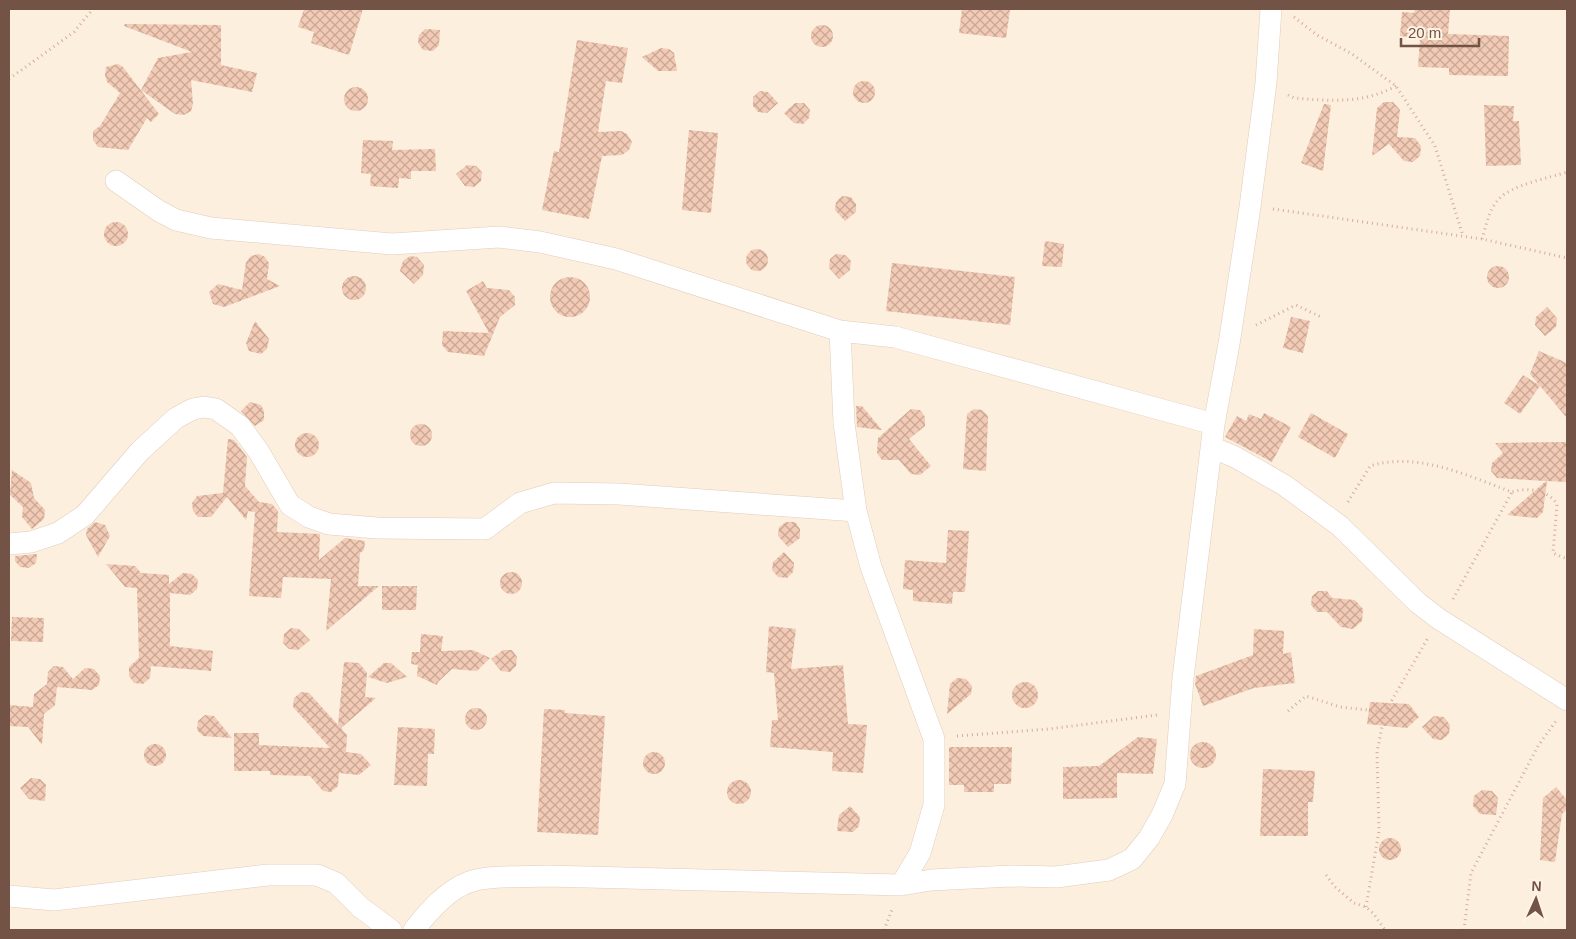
<svg xmlns="http://www.w3.org/2000/svg" width="1576" height="939" font-family="Arial,sans-serif">
  <style>
    .building { fill: url(#building-cross-hatch) }
    .lines { fill: none; stroke-linecap: round; stroke-linejoin: round }
    .minor-casing { stroke: #e2ccbd; stroke-width: 22 }
    .path { stroke: #d6ad99; stroke-width: 3; stroke-dasharray: 1 4; stroke-linecap: butt }
    .minor { stroke: #fff; stroke-width: 21 }
  </style>
  <defs>
    <pattern id="building-cross-hatch" width="8" height="8" patternUnits="userSpaceOnUse" patternTransform="scale(1.25)"><rect width="8" height="8" fill="#f2cab5"/><path d="M0 0l8 8M0 8l8-8" fill="none" stroke="#c8a795"/></pattern>
  </defs>
  <rect width="100%" height="100%" fill="#fcefdd"/>
  <!-- building -->
  <path class="building" d="M 304,9 L 363,9 L 349,55 L 311,43 L 314,32 L 298,27 Z
    M 962,9 L 1010,10 L 1006,38 L 959,33 Z
    M 1415,9 L 1450,9 L 1448,34 L 1509,36 L 1508,76 L 1449,75 L 1449,68 L 1418,67 L 1420,38 L 1400,36 L 1402,12 L 1414,13 Z
    M 125,24 L 221,25 L 221,65 L 257,73 L 252,92 L 191,80 L 193,104 L 191,111 L 184,115 L 175,114 L 141,90 L 158,58 L 192,52 L 124,26 Z
    M811 36a11 11 0 1 1 22 0a11 11 0 1 1-22 0Z
    M 425,29 L 440,30 L 439,45 L 433,51 L 423,50 L 418,43 L 419,35 Z
    M 577,40 L 628,48 L 622,83 L 606,81 L 598,132 L 621,131 L 627,134 L 632,142 L 629,150 L 622,155 L 602,156 L 589,219 L 542,210 L 554,151 L 559,152 Z
    M 661,48 L 669,49 L 674,53 L 677,71 L 658,71 L 642,57 Z
    M 118,64 L 123,67 L 159,114 L 151,122 L 147,118 L 128,150 L 98,147 L 93,140 L 93,131 L 100,126 L 120,93 L 107,82 L 105,75 L 106,67 Z
    M853 92a11 11 0 1 1 22 0a11 11 0 1 1-22 0Z
    M344 99a12 12 0 1 1 24 0a12 12 0 1 1-24 0Z
    M 760,91 L 768,92 L 778,103 L 767,113 L 758,112 L 753,106 L 753,97 Z
    M 1384,102 L 1393,102 L 1400,110 L 1397,137 L 1415,138 L 1421,146 L 1420,156 L 1413,162 L 1404,161 L 1389,144 L 1372,156 L 1377,108 Z
    M 795,103 L 804,103 L 810,110 L 809,118 L 803,124 L 794,123 L 784,113 Z
    M 1324,104 L 1331,105 L 1323,171 L 1301,163 Z
    M 1484,105 L 1514,106 L 1513,121 L 1519,121 L 1521,165 L 1486,166 Z
    M 689,130 L 718,133 L 711,213 L 682,210 Z
    M 363,140 L 393,141 L 392,150 L 435,149 L 436,171 L 411,171 L 411,179 L 399,178 L 398,188 L 370,186 L 371,174 L 361,173 Z
    M 467,165 L 476,166 L 482,172 L 481,181 L 474,187 L 465,186 L 456,174 Z
    M 842,196 L 851,197 L 856,204 L 856,212 L 845,221 L 835,210 L 836,202 Z
    M104 234a12 12 0 1 1 24 0a12 12 0 1 1-24 0Z
    M 1045,241 L 1064,244 L 1062,267 L 1042,266 Z
    M746 260a11 11 0 1 1 22 0a11 11 0 1 1-22 0Z
    M 259,254 L 265,257 L 269,263 L 267,279 L 280,286 L 224,307 L 213,304 L 209,292 L 218,284 L 242,290 L 246,262 L 251,256 Z
    M 836,254 L 845,255 L 851,261 L 850,270 L 839,279 L 829,268 L 830,259 Z
    M 410,256 L 417,257 L 424,265 L 423,275 L 414,284 L 400,271 L 403,261 Z
    M 892,263 L 1015,277 L 1010,325 L 886,311 Z
    M1487 277a11 11 0 1 1 22 0a11 11 0 1 1-22 0Z
    M342 288a12 12 0 1 1 24 0a12 12 0 1 1-24 0Z
    M550 297a20 20 0 1 1 40 0a20 20 0 1 1-40 0Z
    M 483,281 L 487,288 L 509,290 L 515,297 L 515,305 L 500,317 L 484,356 L 448,352 L 442,345 L 443,331 L 489,333 L 466,291 Z
    M 1547,307 L 1557,318 L 1556,327 L 1545,336 L 1535,325 L 1536,317 Z
    M 1291,317 L 1310,321 L 1303,353 L 1283,348 Z
    M 255,321 L 269,339 L 267,349 L 261,354 L 249,351 L 246,343 Z
    M 1539,351 L 1567,363 L 1567,418 L 1540,386 L 1520,414 L 1504,403 L 1523,375 L 1539,385 L 1530,374 Z
    M 250,402 L 261,405 L 264,411 L 264,420 L 255,426 L 241,411 Z
    M 856,406 L 862,406 L 882,430 L 857,427 Z
    M 911,409 L 920,410 L 925,417 L 925,426 L 909,439 L 931,466 L 920,475 L 911,474 L 899,460 L 882,460 L 877,453 L 878,438 Z
    M 974,409 L 982,410 L 988,416 L 986,471 L 963,469 L 967,414 Z
    M 1264,413 L 1291,427 L 1272,462 L 1225,437 L 1237,416 L 1246,421 L 1249,414 L 1261,419 Z
    M 1311,413 L 1348,434 L 1335,458 L 1298,437 Z
    M410 435a11 11 0 1 1 22 0a11 11 0 1 1-22 0Z
    M295 445a12 12 0 1 1 24 0a12 12 0 1 1-24 0Z
    M 228,439 L 234,440 L 247,457 L 245,486 L 259,502 L 272,504 L 278,511 L 277,532 L 320,534 L 319,560 L 345,538 L 365,541 L 364,550 L 360,553 L 358,586 L 379,586 L 326,631 L 331,579 L 283,577 L 281,598 L 249,596 L 255,512 L 248,511 L 246,520 L 227,497 L 211,517 L 198,517 L 193,511 L 192,503 L 197,496 L 223,493 Z
    M 1567,442 L 1567,482 L 1547,481 L 1543,512 L 1537,518 L 1507,515 L 1546,481 L 1497,478 L 1491,471 L 1492,463 L 1503,453 L 1495,443 Z
    M 12,470 L 31,483 L 34,498 L 45,510 L 44,519 L 32,529 L 22,517 L 23,507 L 10,495 Z
    M 95,522 L 105,525 L 110,536 L 98,557 L 86,535 L 87,529 Z
    M 786,522 L 795,522 L 800,529 L 800,538 L 788,547 L 778,536 L 779,527 Z
    M 948,530 L 969,531 L 965,592 L 953,592 L 952,604 L 913,601 L 913,590 L 903,589 L 905,560 L 946,563 Z
    M 784,552 L 794,563 L 793,572 L 787,578 L 778,577 L 772,570 L 773,562 Z
    M 37,554 L 36,563 L 29,568 L 20,567 L 15,561 L 15,556 Z
    M 106,564 L 135,566 L 141,573 L 169,575 L 169,584 L 183,573 L 192,574 L 198,580 L 197,589 L 190,595 L 170,593 L 170,646 L 213,651 L 211,671 L 151,666 L 150,678 L 143,684 L 134,683 L 129,676 L 129,667 L 139,658 L 137,588 L 125,587 Z
    M500 583a11 11 0 1 1 22 0a11 11 0 1 1-22 0Z
    M 382,586 L 417,586 L 416,610 L 382,610 Z
    M 1318,591 L 1327,591 L 1332,598 L 1355,600 L 1363,609 L 1362,621 L 1353,629 L 1341,627 L 1327,612 L 1317,612 L 1311,605 L 1312,596 Z
    M 12,617 L 44,618 L 43,642 L 11,641 Z
    M 769,626 L 796,629 L 791,669 L 843,665 L 848,724 L 867,725 L 863,773 L 832,771 L 833,752 L 770,747 L 772,720 L 778,720 L 774,673 L 766,672 Z
    M 291,628 L 299,629 L 310,640 L 298,650 L 289,649 L 283,643 L 284,634 Z
    M 1254,629 L 1284,631 L 1283,654 L 1291,652 L 1295,683 L 1254,688 L 1203,706 L 1195,684 L 1196,676 L 1253,655 Z
    M 421,634 L 443,636 L 441,651 L 473,650 L 490,658 L 477,671 L 452,669 L 438,682 L 437,685 L 417,676 L 418,665 L 411,664 L 412,652 L 420,652 Z
    M 503,650 L 512,650 L 517,657 L 516,666 L 510,672 L 501,671 L 491,659 Z
    M 344,662 L 359,663 L 367,673 L 365,697 L 376,698 L 341,728 L 347,735 L 346,752 L 361,754 L 371,765 L 359,775 L 339,773 L 338,786 L 331,792 L 323,791 L 310,776 L 270,775 L 270,771 L 234,771 L 234,733 L 259,733 L 259,745 L 330,748 L 293,707 L 294,698 L 301,692 L 309,693 L 338,725 Z
    M 384,663 L 391,663 L 407,677 L 387,683 L 368,677 Z
    M 54,666 L 63,667 L 73,679 L 85,668 L 94,669 L 100,676 L 99,685 L 92,690 L 57,687 L 55,705 L 44,714 L 42,745 L 28,727 L 9,726 L 9,705 L 33,707 L 34,694 L 47,684 L 48,672 Z
    M 957,678 L 966,679 L 972,686 L 971,694 L 947,714 L 950,684 Z
    M1012 695a13 13 0 1 1 26 0a13 13 0 1 1-26 0Z
    M 1370,702 L 1409,704 L 1419,717 L 1407,728 L 1367,724 Z
    M465 719a11 11 0 1 1 22 0a11 11 0 1 1-22 0Z
    M 544,709 L 565,710 L 565,713 L 605,716 L 598,835 L 537,832 Z
    M 205,715 L 214,716 L 232,738 L 203,736 L 197,730 L 198,721 Z
    M 1434,716 L 1444,717 L 1450,725 L 1449,734 L 1442,740 L 1433,739 L 1422,727 Z
    M 398,727 L 435,729 L 434,754 L 428,754 L 427,786 L 394,785 Z
    M 1138,737 L 1157,739 L 1153,774 L 1117,773 L 1117,798 L 1063,799 L 1063,767 L 1099,766 Z
    M1190 755a13 13 0 1 1 26 0a13 13 0 1 1-26 0Z
    M144 755a11 11 0 1 1 22 0a11 11 0 1 1-22 0Z
    M 949,747 L 1012,747 L 1011,784 L 994,784 L 994,792 L 964,792 L 964,785 L 949,785 Z
    M643 763a11 11 0 1 1 22 0a11 11 0 1 1-22 0Z
    M 1263,769 L 1315,771 L 1313,802 L 1308,802 L 1308,836 L 1260,836 Z
    M 31,778 L 40,779 L 46,785 L 45,801 L 29,799 L 20,788 Z
    M727 792a12 12 0 1 1 24 0a12 12 0 1 1-24 0Z
    M 1556,787 L 1567,800 L 1566,810 L 1562,814 L 1555,862 L 1540,860 L 1543,798 Z
    M 1482,790 L 1492,791 L 1498,798 L 1496,815 L 1480,814 L 1473,806 L 1474,796 Z
    M 850,806 L 860,817 L 859,826 L 853,832 L 837,831 L 839,815 Z
    M1379 849a11 11 0 1 1 22 0a11 11 0 1 1-22 0Z"/>
  <g class="lines">
    <!-- minor casing -->
    <g class="minor-casing">
      <path id="minor" d="M 116,181 L 159,211 L 176,220 L 211,228 L 392,244 L 499,237 L 540,242 L 616,259 L 840,331 L 844,423 L 856,511 L 871,567 L 934,739 L 934,805 L 920,853 L 901,885
        M 840,331 L 895,337 L 1214,424
        M 1211,447 L 1235,457 L 1284,485 L 1340,526 L 1418,603 L 1439,619 L 1567,700
        M 9,544 L 31,542 L 58,533 L 85,515 L 140,451 L 176,418 L 193,409 L 204,407 L 216,409 L 240,426 L 259,452 L 290,505 L 309,517 L 329,524 L 377,528 L 485,529 L 520,503 L 554,493 L 619,494 L 856,511
        M 9,896 L 54,900 L 268,875 L 317,875 L 336,883 L 360,907 L 391,930
        M 414,930 C 428,912 447,890 469,882 C 490,875 524,877 547,876 L 901,885 L 931,880 L 1011,876 L 1056,877 L 1109,870 L 1132,859 L 1149,838 L 1162,815 L 1175,784 L 1183,678 L 1214,424 L 1229,344 L 1250,207 L 1266,83 L 1271,9"/>
    </g>
    <!-- path -->
    <path class="path" d="M 1294,17 L 1317,35 L 1352,54 L 1396,86 L 1435,146 L 1463,236
      M 9,79 L 74,32 L 93,9
      M 1288,95 L 1294,98 C 1330,101 1364,104 1396,86
      M 1273,209 L 1482,239 L 1567,258
      M 1482,239 C 1486,226 1489,209 1499,199 C 1511,185 1549,178 1567,172
      M 1256,325 L 1296,305 L 1323,318
      M 1348,502 L 1370,466 C 1417,451 1468,476 1512,492 C 1527,487 1548,490 1557,504 L 1553,553 L 1567,559
      M 1453,599 L 1512,492
      M 1288,711 L 1306,696 L 1340,707 L 1385,712
      M 957,736 L 1049,729 L 1157,715
      M 1326,875 L 1335,887 L 1354,903 L 1366,907 L 1373,913 L 1385,930
      M 1366,907 L 1379,831 L 1377,752 L 1385,712 L 1428,638
      M 884,930 L 893,907
      M 1464,930 L 1471,873 L 1538,746 L 1556,721"/>
    <!-- minor -->
    <use href="#minor" class="minor"/>
  </g>
  <!-- border -->
  <rect width="1576" height="939" fill="none" stroke="#725346" stroke-width="20"/>
  <!-- north arrow -->
  <g transform="translate(1536 899) rotate(3)" stroke="#fff3e4" stroke-width="4" paint-order="stroke">
  <path d="M0-4L9 19L0 12L-9 19Z" fill="#725346"/>
  <text y="-8" font-size="14" font-weight="bold" text-anchor="middle" fill="#725346">N</text>
  </g>
  <!-- scale -->
  <path d="M1401 38v8h78v-8" fill="none" stroke="#725346" stroke-width="2.5"/>
  <text x="1408" y="38" font-size="15" fill="#725346" stroke="#fff3e4" stroke-width="4" paint-order="stroke">20 m</text>
</svg>
